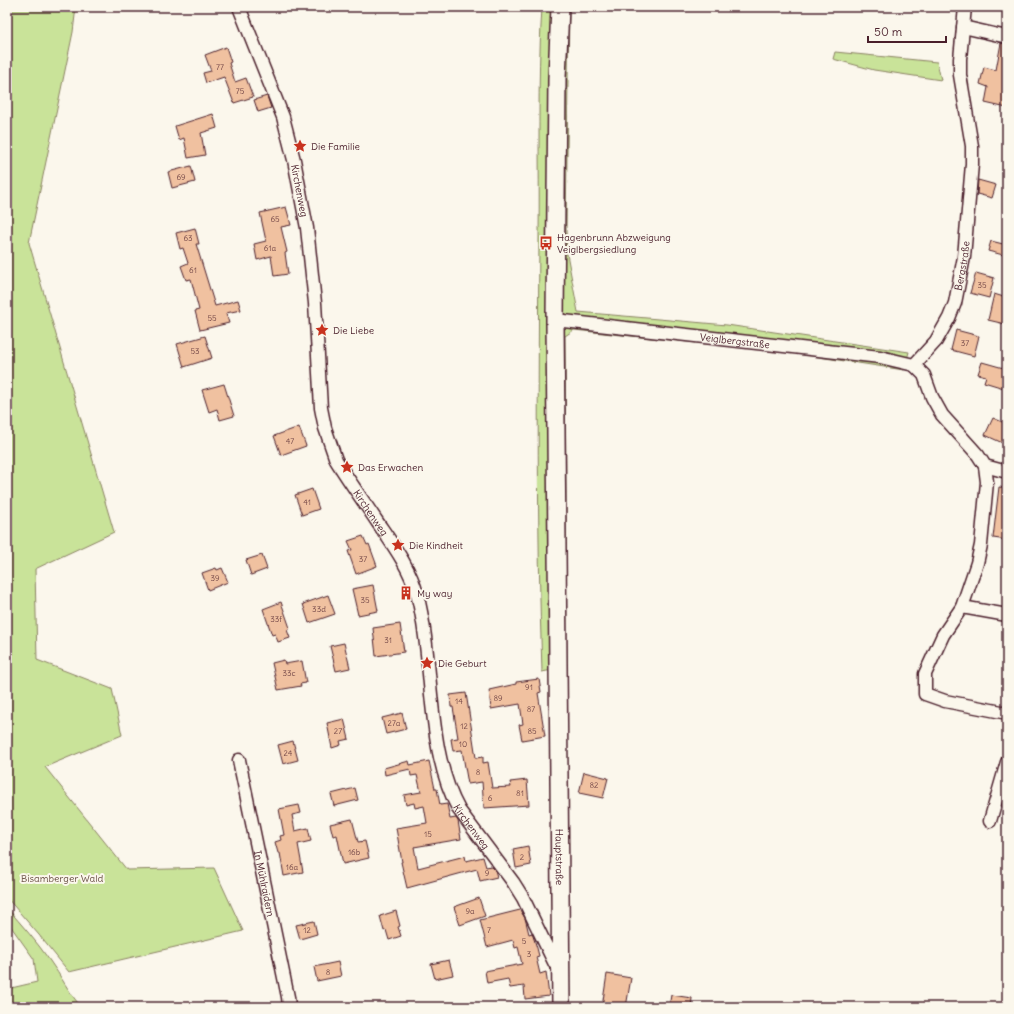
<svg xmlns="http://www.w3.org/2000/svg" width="1014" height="1014" font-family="Delius,sans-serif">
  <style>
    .green { fill: #c9e399; stroke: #8a8162 }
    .building { fill: #f0c1a0; stroke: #4a1f2b }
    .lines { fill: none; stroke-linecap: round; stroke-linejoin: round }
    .minor-casing { stroke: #4a1f2b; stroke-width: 15 }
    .secondary-casing { stroke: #4a1f2b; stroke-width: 20 }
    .minor { stroke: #fbf7ec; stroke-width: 12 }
    .secondary { stroke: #fbf7ec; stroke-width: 17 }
    .labels { text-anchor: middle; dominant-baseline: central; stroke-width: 4; stroke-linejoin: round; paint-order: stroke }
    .number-label { font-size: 8px; fill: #744848 }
    .poi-label { font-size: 10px; fill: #4a1f2b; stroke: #fbf7ec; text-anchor: start }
    .street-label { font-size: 10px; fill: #4a1f2b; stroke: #fbf7ec }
    .park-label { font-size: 10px; fill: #6a5046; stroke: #fbf7ec }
  </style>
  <rect width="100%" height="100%" fill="#fbf7ec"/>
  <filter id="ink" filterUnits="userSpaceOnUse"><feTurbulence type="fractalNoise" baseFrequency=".025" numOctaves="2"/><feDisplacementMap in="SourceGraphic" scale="8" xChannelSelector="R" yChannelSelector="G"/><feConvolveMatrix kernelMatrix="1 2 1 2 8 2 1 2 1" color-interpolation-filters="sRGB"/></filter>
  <g filter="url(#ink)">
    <!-- green -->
    <path class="green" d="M 7,7 L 76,7 L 73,32 L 29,243 L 114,532 L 35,569 L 37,660 L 112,689 L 122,735 L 45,767 L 127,870 L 214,868 L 243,931 L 69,972 L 39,935 L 7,898 Z
      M 542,7 L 569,7 L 566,230 L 567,254 L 578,312 L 727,325 L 909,352 L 904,370 L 792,353 L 574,330 L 565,336 L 567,667 L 542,672 C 537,527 538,382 539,238 C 540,161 537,84 542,7 Z
      M 835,52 L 937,62 L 941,80 L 874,70 L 833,59 Z
      M 7,908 C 22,925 37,942 50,961 C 61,976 69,993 81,1007 L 7,1007 L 7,989 L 37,982 L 34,959 L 7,921 Z"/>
    <!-- building -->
    <path class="building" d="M 1001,43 L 1007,44 L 1007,88 L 1005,96 L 1007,96 L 1007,108 L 985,103 L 988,87 L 980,84 L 984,67 L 996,70 Z
      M 226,47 L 231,62 L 229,63 L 235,82 L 246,78 L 253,97 L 234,103 L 224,77 L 206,83 L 203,73 L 211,71 L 205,55 Z
      M 267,96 L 271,108 L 258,112 L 254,100 Z
      M 213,114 L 217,128 L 201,133 L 205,155 L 188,158 L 184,138 L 179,140 L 175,126 Z
      M 191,166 L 195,182 L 172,188 L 168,172 Z
      M 978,180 L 996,185 L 992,198 L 977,194 Z
      M 286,207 L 291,225 L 281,227 L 287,252 L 285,253 L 288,274 L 274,276 L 271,256 L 257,260 L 254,244 L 266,241 L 260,213 Z
      M 195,228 L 199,244 L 196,244 L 215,306 L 238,300 L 241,310 L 226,313 L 229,323 L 200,330 L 195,311 L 199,310 L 191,279 L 186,280 L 181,266 L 188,263 L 183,248 L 180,249 L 176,233 Z
      M 991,241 L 1007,245 L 1007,256 L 988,251 Z
      M 976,273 L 994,278 L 989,298 L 970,293 Z
      M 994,294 L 1007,298 L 1004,310 L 1007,311 L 1005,324 L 988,320 Z
      M 956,330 L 979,336 L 974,356 L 951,350 Z
      M 205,336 L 212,358 L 184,367 L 177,344 Z
      M 982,362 L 1007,369 L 1007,389 L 984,382 L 986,376 L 978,374 Z
      M 224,384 L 234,416 L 220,420 L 217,409 L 209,412 L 202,390 Z
      M 993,418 L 1007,424 L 1007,445 L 985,435 Z
      M 299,427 L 306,446 L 281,455 L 274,436 Z
      M 999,487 L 1007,488 L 1007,540 L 993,538 Z
      M 312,489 L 319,509 L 302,515 L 295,495 Z
      M 363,536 L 367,545 L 369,544 L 377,566 L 356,574 L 348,551 L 352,550 L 348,541 Z
      M 262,555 L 267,569 L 251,575 L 246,560 Z
      M 216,568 L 217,570 L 222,568 L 228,582 L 208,590 L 202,573 Z
      M 373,585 L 378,611 L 358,615 L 352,589 Z
      M 328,595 L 335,614 L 309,623 L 303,604 Z
      M 281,602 L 290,628 L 287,630 L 290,638 L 278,642 L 275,634 L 272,635 L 263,609 Z
      M 400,624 L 404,652 L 376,656 L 373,628 Z
      M 344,643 L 350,668 L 336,671 L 330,646 Z
      M 284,660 L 285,664 L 302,661 L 306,683 L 300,684 L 301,686 L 278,690 L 272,663 Z
      M 539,679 L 541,692 L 538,693 L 545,736 L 522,740 L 519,725 L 523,724 L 520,704 L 491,709 L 489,690 L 516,684 L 516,682 Z
      M 466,693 L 476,758 L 483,757 L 483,763 L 488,762 L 492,788 L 511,787 L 510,782 L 527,780 L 529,805 L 484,808 L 482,782 L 468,784 L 462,750 L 453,751 L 451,739 L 458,738 L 453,707 L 451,707 L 450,695 Z
      M 402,713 L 406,729 L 386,734 L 382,718 Z
      M 344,719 L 349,739 L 340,741 L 341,745 L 332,748 L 327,723 Z
      M 293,741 L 298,760 L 283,764 L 278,745 Z
      M 409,761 L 410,765 L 429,761 L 435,789 L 437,789 L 440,805 L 447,804 L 450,819 L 456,818 L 458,821 L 461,839 L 414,847 L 418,868 L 465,856 L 466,861 L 483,857 L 486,867 L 491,866 L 495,870 L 497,877 L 480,881 L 477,869 L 407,888 L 401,862 L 402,862 L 396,828 L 427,823 L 424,806 L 415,808 L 414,803 L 406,805 L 404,795 L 421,792 L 417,775 L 411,776 L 410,769 L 385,775 L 384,768 Z
      M 584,772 L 608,778 L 603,798 L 579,793 Z
      M 355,788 L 358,800 L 334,806 L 331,794 Z
      M 299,805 L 301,813 L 292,815 L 295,831 L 308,828 L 311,841 L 298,844 L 303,872 L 284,876 L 280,853 L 278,853 L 275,842 L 281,840 L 280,836 L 284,835 L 279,809 Z
      M 352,819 L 358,842 L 365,841 L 369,858 L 343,864 L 337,835 L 333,836 L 330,824 Z
      M 528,846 L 531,865 L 516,868 L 513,849 Z
      M 479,898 L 485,916 L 460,925 L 454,907 Z
      M 520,910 L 525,918 L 529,934 L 532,933 L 537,948 L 539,956 L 536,957 L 540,974 L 546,972 L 549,996 L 525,999 L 524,986 L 510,988 L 508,979 L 487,983 L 485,971 L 522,964 L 518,947 L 515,948 L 513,940 L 487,947 L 480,920 Z
      M 396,911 L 400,926 L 398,927 L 401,936 L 389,940 L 386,930 L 384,931 L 380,916 Z
      M 314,921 L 317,934 L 300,939 L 296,925 Z
      M 449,960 L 453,975 L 435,979 L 431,964 Z
      M 338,962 L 341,976 L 317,981 L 314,967 Z
      M 607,974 L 631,978 L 626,1007 L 602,1007 Z
      M 671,995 L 692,998 L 691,1007 L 669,1007 Z"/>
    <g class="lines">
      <!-- minor casing -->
      <g class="minor-casing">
        <g id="minor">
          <path id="s1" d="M 239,7 L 283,117 L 294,160 L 307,228 L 315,303 L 321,408 L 325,428 L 336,460 C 349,481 364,502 378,523 C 393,545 410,568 417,594 C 435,662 425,749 459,810 L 513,882 L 523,898 L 555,964 L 561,968"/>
          <path d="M 963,27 L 1007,37"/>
          <path id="s2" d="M 555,320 L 880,357 L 914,365"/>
          <path id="s3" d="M 914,365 L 936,341 L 949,318 L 955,303 L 964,257 L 972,164 L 972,146 L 960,75 L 960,59 L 965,7"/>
          <path d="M 914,365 L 924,375 L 932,397 L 942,415 L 978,455 L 985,466 L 1007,472"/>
          <path d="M 985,466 L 987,482 L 981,545 L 977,563 L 962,607 L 943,635 L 925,674 L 925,694 L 945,701 L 1007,713"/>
          <path d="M 962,607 L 1007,615"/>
          <path id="s4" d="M 239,760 L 288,997 L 289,1007"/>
          <path d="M 990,821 L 1007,762"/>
        </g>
      </g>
      <!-- secondary casing -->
      <g class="secondary-casing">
        <g id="secondary">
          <path id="s5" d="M 560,7 L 557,78 L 555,320 L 561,1007"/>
        </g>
      </g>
      <!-- minor -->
      <use href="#minor" class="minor"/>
      <!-- secondary -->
      <use href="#secondary" class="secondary"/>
    </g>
  </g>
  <!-- icons -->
  <defs>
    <g id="sight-bare" transform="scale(1.08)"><path d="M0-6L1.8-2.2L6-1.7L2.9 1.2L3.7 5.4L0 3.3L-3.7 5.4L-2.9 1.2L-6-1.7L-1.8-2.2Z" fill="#c8321e" stroke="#fbf7ec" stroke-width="2.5" paint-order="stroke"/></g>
    <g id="bus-bare" transform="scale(1.08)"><path d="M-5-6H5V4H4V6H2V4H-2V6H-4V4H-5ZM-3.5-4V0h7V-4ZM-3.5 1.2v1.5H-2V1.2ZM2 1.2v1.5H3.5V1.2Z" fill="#c8321e" stroke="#fbf7ec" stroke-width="2.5" paint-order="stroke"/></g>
    <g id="building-bare" transform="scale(1.08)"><path d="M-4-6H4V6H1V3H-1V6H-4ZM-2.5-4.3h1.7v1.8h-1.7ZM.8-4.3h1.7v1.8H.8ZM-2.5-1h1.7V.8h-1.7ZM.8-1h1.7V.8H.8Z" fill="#c8321e" stroke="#fbf7ec" stroke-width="2.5" paint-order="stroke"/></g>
  </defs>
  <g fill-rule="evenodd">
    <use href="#sight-bare" x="300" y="146"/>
    <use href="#bus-bare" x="546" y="243"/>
    <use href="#sight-bare" x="322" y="330"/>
    <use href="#sight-bare" x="347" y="467"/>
    <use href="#sight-bare" x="398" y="545"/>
    <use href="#building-bare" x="406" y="593"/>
    <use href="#sight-bare" x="427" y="663"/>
  </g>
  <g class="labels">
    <!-- number labels -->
    <g class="number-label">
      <text x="220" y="67">77</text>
      <text x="240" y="91">75</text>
      <text x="181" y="177">69</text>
      <text x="275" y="219">65</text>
      <text x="188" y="238">63</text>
      <text x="270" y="248">61a</text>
      <text x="193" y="270">61</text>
      <text x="982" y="285">35</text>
      <text x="212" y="318">55</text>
      <text x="965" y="343">37</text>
      <text x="195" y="351">53</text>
      <text x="290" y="441">47</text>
      <text x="307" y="502">41</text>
      <text x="363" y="559">37</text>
      <text x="215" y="578">39</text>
      <text x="365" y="600">35</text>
      <text x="319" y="609">33d</text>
      <text x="276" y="619">33f</text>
      <text x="388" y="640">31</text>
      <text x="289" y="673">33c</text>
      <text x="529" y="687">91</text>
      <text x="498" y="698">89</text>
      <text x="459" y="701">14</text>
      <text x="531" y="709">87</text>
      <text x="394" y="723">27a</text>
      <text x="464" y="726">12</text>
      <text x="338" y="731">27</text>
      <text x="532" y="731">85</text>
      <text x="463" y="744">10</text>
      <text x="288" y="753">24</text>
      <text x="478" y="772">8</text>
      <text x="594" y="785">82</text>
      <text x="520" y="793">81</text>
      <text x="490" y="798">6</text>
      <text x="428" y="834">15</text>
      <text x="354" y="852">16b</text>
      <text x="522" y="857">2</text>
      <text x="292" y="867">16a</text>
      <text x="487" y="873">9</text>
      <text x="470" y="911">9a</text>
      <text x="307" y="930">12</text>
      <text x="489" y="930">7</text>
      <text x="524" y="941">5</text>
      <text x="529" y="954">3</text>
      <text x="328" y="972">8</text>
    </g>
    <!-- poi labels -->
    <g class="poi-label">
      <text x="311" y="146">Die Familie</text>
      <text x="557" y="237">Hagenbrunn Abzweigung<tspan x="557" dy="12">Veiglbergsiedlung</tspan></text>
      <text x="333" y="330">Die Liebe</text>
      <text x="358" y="467">Das Erwachen</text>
      <text x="409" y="545">Die Kindheit</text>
      <text x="417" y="593">My way</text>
      <text x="438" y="663">Die Geburt</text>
    </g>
    <!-- street labels -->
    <g class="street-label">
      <text stroke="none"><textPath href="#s1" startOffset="194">Kirchenweg</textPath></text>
      <text stroke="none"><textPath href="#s3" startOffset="113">Bergstraße</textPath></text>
      <text stroke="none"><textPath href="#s2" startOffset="181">Veiglbergstraße</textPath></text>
      <text stroke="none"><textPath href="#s1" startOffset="530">Kirchenweg</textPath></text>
      <text stroke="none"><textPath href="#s1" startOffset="866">Kirchenweg</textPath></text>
      <text stroke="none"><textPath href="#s5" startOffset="850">Hauptstraße</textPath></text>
      <text stroke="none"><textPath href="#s4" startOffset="126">In Mühlraidern</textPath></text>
    </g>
    <!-- park labels -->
    <g class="park-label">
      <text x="62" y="878">Bisamberger Wald</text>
    </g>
  </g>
  <!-- margin -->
  <rect width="1014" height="1014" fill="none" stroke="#fbf7ec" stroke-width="24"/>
  <rect x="12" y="12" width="990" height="990" fill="none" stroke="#4a1f2b" stroke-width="1.5" filter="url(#ink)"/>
  <!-- scale -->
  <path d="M868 36v6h78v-6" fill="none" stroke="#4a1f2b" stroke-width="2"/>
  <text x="874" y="36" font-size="12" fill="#4a1f2b" stroke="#fbf7ec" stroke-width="3" paint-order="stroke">50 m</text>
</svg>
